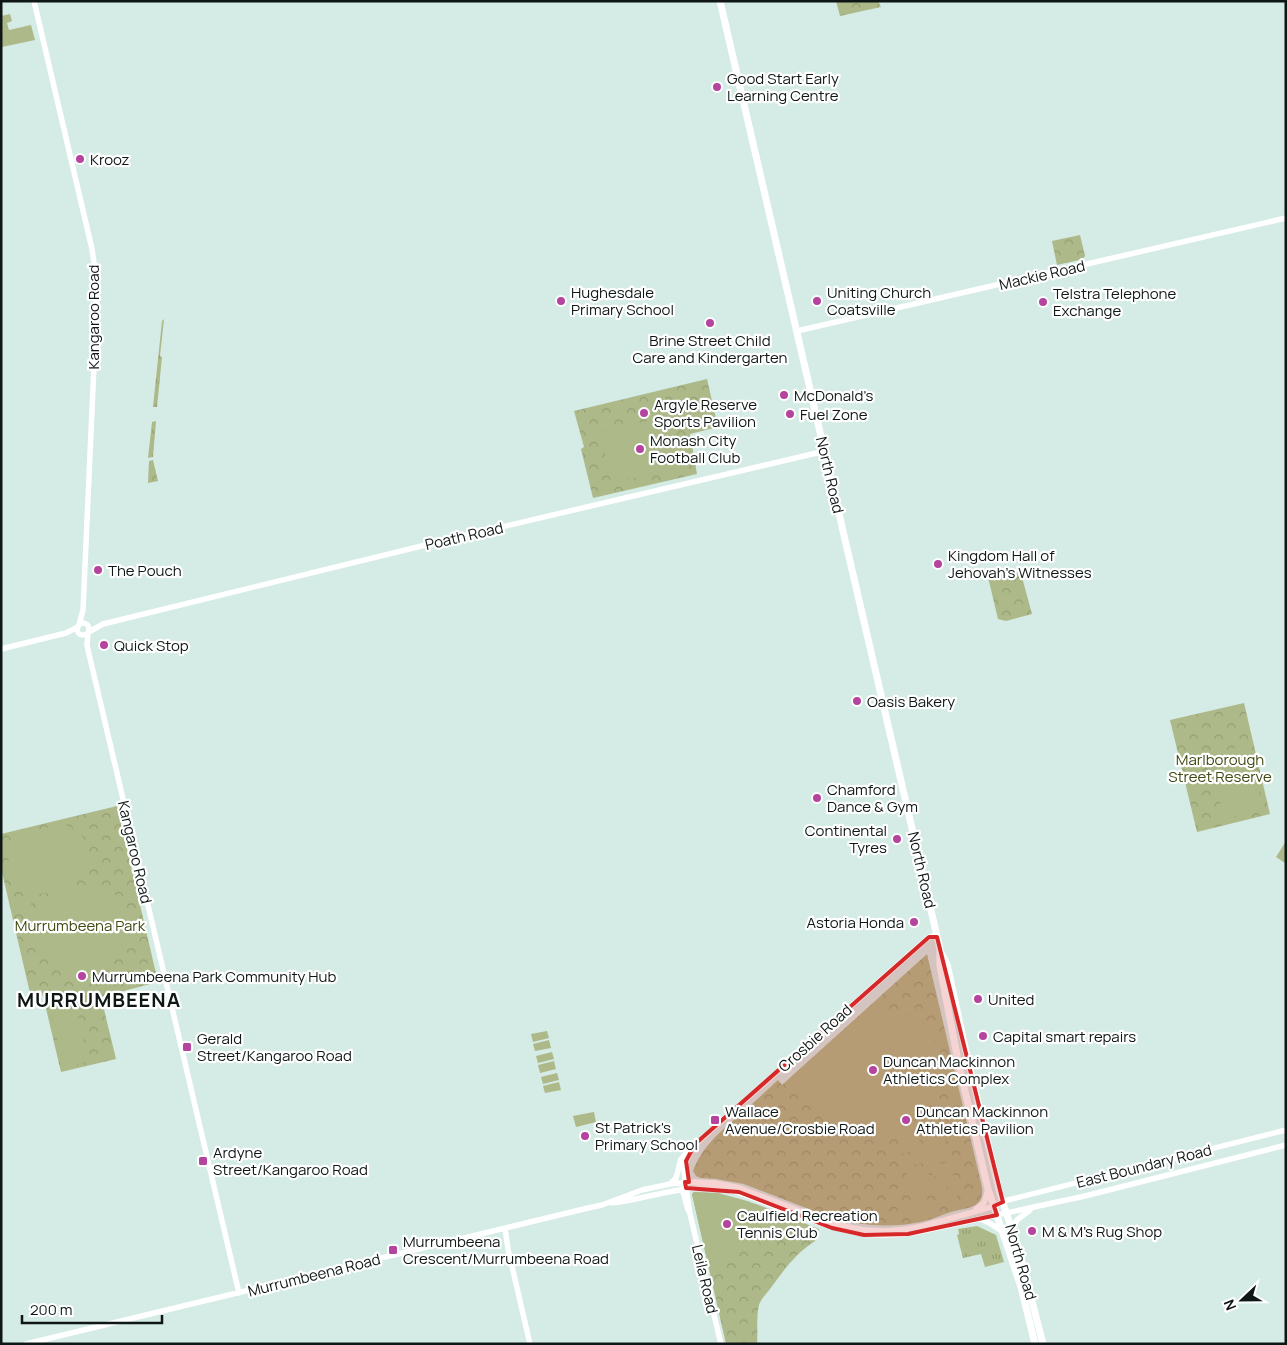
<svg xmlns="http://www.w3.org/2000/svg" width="1287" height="1345" font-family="Manrope,sans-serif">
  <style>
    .grass { fill: url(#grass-tufts) }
    .park { fill: url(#park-crowns) }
    .garden { fill: #adb988 }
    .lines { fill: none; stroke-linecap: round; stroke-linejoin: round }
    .secondary { stroke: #fff; stroke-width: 5.5 }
    .highway { stroke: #fff; stroke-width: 7 }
    .marked { fill: #d62828; fill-opacity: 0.2; stroke: #d62828; stroke-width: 4; stroke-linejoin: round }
    .poi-dot { fill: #b5449f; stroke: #fff; stroke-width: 2 }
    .labels { text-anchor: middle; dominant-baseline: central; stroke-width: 4.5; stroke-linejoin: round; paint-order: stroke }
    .poi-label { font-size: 15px; fill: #0e1715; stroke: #fff; text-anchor: start }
    .street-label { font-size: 15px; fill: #0e1715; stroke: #fff }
    .park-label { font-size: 15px; fill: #3f4911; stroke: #fff }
    .district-label { font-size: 20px; font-weight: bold; letter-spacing: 1px; fill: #0e1715; stroke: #fff }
  </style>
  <defs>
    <pattern id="grass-tufts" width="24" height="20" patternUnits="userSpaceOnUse" patternTransform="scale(1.25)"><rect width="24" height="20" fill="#adb988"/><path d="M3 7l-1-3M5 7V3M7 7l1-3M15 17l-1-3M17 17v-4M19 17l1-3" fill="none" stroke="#949e74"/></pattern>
    <pattern id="park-crowns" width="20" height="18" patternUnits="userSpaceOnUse" patternTransform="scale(1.25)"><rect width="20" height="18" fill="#adb988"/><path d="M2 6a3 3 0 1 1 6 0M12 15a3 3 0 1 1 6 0" fill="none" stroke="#949e74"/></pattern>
  </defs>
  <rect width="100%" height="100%" fill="#d4ebe6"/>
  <!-- grass -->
  <path class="grass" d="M 164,319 L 160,356 L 162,357 L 157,407 L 153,407 L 162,321 Z
    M 156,421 L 153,457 L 148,458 L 152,422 Z
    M 977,1226 L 996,1235 L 1004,1262 L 985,1267 L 981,1254 L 963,1258 L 957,1235 L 959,1234 L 958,1229 Z"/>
  <!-- park -->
  <path class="park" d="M 836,1 L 878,1 L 881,7 L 840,16 Z
    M 1080,235 L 1085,256 L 1083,259 L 1057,265 L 1052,241 Z
    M 707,379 L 718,427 L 690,434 L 697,474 L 593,498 L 581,449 L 584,447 L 574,411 Z
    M 153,460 L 158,481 L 148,483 L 149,461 Z
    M 1020,570 L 1032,614 L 1006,621 L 998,619 L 988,577 Z
    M 1244,703 L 1270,814 L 1197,832 L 1170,720 Z
    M 117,806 L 158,982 L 101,997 L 116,1059 L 61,1072 L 44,1000 L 41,990 L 30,993 L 1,868 L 1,834 Z
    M 927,954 L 982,1187 C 985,1209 966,1208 951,1212 C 941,1215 931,1220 921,1222 C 891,1228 861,1226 832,1218 L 744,1184 L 716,1179 L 700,1178 L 696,1176 L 693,1171 C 702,1147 719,1133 737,1117 C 751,1105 764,1093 778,1080 L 782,1085 Z
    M 694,1192 C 740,1193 777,1213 819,1229 L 815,1241 C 796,1253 783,1271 770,1289 C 766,1294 761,1299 759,1305 C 756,1317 758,1331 757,1344 L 726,1344 L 692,1194 Z"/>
  <!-- garden -->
  <path class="garden" d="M 10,14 L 12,21 L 7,23 L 9,30 L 31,25 L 35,40 L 2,47 L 1,16 Z
    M 669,416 L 681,467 L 612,483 L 600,432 Z
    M 1248,745 L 1263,810 L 1224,819 L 1209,754 Z
    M 66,825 C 70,828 76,829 79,833 C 91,844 94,866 82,878 C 75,884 48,893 39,894 C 33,894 26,891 21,888 C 13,883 11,874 9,865 C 8,857 8,845 15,840 C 25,830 52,827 66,825 Z
    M 1286,841 L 1286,861 L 1285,863 L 1276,857 Z
    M 82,885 C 153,886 137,972 73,968 C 34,966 17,924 47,898 C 57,889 69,886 82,885 Z
    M 26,896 L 33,900 L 26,913 L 19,909 Z
    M 875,1003 L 884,1016 C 904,1010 924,1020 936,1037 L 934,1039 L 946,1063 L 950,1083 L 931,1088 L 934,1097 L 930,1104 L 927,1103 L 923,1106 L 925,1108 L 912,1118 L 912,1120 L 918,1124 L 914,1133 L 893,1138 L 893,1133 L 886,1137 L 884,1135 C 863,1148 837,1135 822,1119 C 817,1113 813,1106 807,1101 C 804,1098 800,1097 797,1095 L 798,1086 L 792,1076 Z
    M 76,1008 L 89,1061 L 64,1068 L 51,1014 Z
    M 547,1031 L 549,1038 L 533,1042 L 531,1034 Z
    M 549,1040 L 551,1048 L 535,1051 L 533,1044 Z
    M 552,1052 L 554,1059 L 538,1063 L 536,1056 Z
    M 554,1061 L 556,1069 L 540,1073 L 538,1065 Z
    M 557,1073 L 559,1080 L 543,1084 L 541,1077 Z
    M 559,1082 L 561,1090 L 545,1093 L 543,1086 Z
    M 594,1112 L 596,1122 L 576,1127 L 573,1116 Z
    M 944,1132 L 946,1142 L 926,1148 L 923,1137 Z
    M 919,1138 L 922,1149 L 901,1154 L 899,1144 Z
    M 947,1145 L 950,1156 L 929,1161 L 926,1151 Z
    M 923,1151 L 925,1162 L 905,1167 L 902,1157 Z
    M 951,1161 L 954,1172 L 933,1177 L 930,1167 Z
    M 927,1168 L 930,1178 L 909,1183 L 906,1173 Z
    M 954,1175 L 957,1185 L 936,1190 L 934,1180 Z
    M 930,1181 L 933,1191 L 912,1196 L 909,1186 Z
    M 694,1192 L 718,1193 L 750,1202 L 760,1246 L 736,1252 L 738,1261 L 709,1268 L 692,1194 Z
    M 956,1192 L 959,1202 L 938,1207 L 935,1197 Z
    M 933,1198 L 935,1208 L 915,1213 L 912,1203 Z"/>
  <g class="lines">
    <!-- secondary -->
    <path class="secondary" d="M 34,1 L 92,249 L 96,277 L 97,299 L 83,610 L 79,625
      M 797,331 L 1286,218
      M77 629a6 6 0 1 1 12 0a6 6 0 1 1-12 0Z
      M 89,632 L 103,624 L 442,541 L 825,451
      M 88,633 L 87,645 L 89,654 L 239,1293
      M 1,649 L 66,633 L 78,627
      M 691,1151 L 684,1167 L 685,1182 L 690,1214 L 721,1344
      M 670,1184 L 676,1178 L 681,1159 L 689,1150 L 929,937 L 934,936 L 937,937
      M 682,1188 L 688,1210
      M 612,1203 C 653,1198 686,1182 728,1190 C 744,1193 759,1200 774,1206 C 825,1226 863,1242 918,1232 L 1085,1196 L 1286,1145
      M 976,1209 L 984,1203 L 988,1190
      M 981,1219 L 991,1224 L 1003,1232
      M 505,1228 L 508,1249 L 530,1344
      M 1012,1228 L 1017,1220 L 1030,1210
      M 26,1344 L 588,1208 L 602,1205 L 642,1190 L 670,1184 L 694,1182 L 715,1183 L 740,1188 L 819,1218 L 843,1226 L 865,1230 L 885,1231 L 907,1229 L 923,1226 L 988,1208 L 1008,1200 L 1286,1130"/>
    <!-- highway -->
    <path class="highway" d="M 720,1 L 940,949 L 940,966 L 958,1061 L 988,1189 L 1021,1287 L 1035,1344
      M 942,954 L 947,964 L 966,1052 L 1000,1194 L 1020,1254 L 1043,1344"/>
  </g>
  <!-- marked area -->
  <path class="marked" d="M 929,937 L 937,937 L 1003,1202 L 994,1206 L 997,1215 L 908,1234 L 864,1235 L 832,1228 L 739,1192 L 686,1188 L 685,1182 L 689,1182 L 686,1161 L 695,1144 Z"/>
  <!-- markers -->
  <g class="poi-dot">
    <circle cx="717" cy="87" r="5"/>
    <circle cx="80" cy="159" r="5"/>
    <circle cx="561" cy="301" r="5"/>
    <circle cx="817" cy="301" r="5"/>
    <circle cx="1043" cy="302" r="5"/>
    <circle cx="710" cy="323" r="5"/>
    <circle cx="784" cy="395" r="5"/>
    <circle cx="644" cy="413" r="5"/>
    <circle cx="790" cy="414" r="5"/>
    <circle cx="640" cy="449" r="5"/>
    <circle cx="938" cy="564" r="5"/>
    <circle cx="98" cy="570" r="5"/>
    <circle cx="104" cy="645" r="5"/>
    <circle cx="857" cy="701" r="5"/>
    <circle cx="817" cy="798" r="5"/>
    <circle cx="897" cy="839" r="5"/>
    <circle cx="914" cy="922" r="5"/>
    <circle cx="82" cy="976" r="5"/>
    <circle cx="978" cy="999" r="5"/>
    <circle cx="983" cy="1036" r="5"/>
    <rect x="182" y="1042" width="10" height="10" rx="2.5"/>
    <circle cx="873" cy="1070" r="5"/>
    <rect x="710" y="1115" width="10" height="10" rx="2.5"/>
    <circle cx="906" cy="1120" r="5"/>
    <circle cx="585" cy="1136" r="5"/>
    <rect x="198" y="1156" width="10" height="10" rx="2.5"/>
    <circle cx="727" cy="1224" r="5"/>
    <circle cx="1032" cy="1231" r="5"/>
    <rect x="388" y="1245" width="10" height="10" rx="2.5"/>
  </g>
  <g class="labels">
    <!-- poi labels -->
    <g class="poi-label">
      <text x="727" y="78">Good Start Early<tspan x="727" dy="17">Learning Centre</tspan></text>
      <text x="90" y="159">Krooz</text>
      <text x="571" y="292">Hughesdale<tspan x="571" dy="17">Primary School</tspan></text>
      <text x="827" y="292">Uniting Church<tspan x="827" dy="17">Coatsville</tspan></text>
      <text x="1053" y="293">Telstra Telephone<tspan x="1053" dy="17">Exchange</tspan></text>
      <text x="710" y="340" text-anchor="middle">Brine Street Child<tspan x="710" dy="17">Care and Kindergarten</tspan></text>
      <text x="794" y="395">McDonald's</text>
      <text x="654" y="404">Argyle Reserve<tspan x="654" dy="17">Sports Pavilion</tspan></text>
      <text x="800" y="414">Fuel Zone</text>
      <text x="650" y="440">Monash City<tspan x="650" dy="17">Football Club</tspan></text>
      <text x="948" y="555">Kingdom Hall of<tspan x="948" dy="17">Jehovah's Witnesses</tspan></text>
      <text x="108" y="570">The Pouch</text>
      <text x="114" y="645">Quick Stop</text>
      <text x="867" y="701">Oasis Bakery</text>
      <text x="827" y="789">Chamford<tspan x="827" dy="17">Dance &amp; Gym</tspan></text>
      <text x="887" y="830" text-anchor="end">Continental<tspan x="887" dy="17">Tyres</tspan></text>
      <text x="904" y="922" text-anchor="end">Astoria Honda</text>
      <text x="92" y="976">Murrumbeena Park Community Hub</text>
      <text x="988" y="999">United</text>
      <text x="993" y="1036">Capital smart repairs</text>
      <text x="197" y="1038">Gerald<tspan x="197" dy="17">Street/Kangaroo Road</tspan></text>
      <text x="883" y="1061">Duncan Mackinnon<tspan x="883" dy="17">Athletics Complex</tspan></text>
      <text x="725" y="1111">Wallace<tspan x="725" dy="17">Avenue/Crosbie Road</tspan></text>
      <text x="916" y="1111">Duncan Mackinnon<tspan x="916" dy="17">Athletics Pavilion</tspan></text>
      <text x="595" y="1127">St Patrick's<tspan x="595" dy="17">Primary School</tspan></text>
      <text x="213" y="1152">Ardyne<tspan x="213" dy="17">Street/Kangaroo Road</tspan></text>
      <text x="737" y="1215">Caulfield Recreation<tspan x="737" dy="17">Tennis Club</tspan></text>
      <text x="1042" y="1231">M &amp; M's Rug Shop</text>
      <text x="403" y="1241">Murrumbeena<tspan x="403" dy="17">Crescent/Murrumbeena Road</tspan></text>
    </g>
    <!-- street labels -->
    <g class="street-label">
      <text transform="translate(1042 275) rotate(-13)">Mackie Road</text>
      <text transform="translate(93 317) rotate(-90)">Kangaroo Road</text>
      <text transform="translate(830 475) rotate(77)">North Road</text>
      <text transform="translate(464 536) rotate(-13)">Poath Road</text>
      <text transform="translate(135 852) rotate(77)">Kangaroo Road</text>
      <text transform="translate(922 870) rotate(77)">North Road</text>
      <text transform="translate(815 1038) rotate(-42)">Crosbie Road</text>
      <text transform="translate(1144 1166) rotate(-14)">East Boundary Road</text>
      <text transform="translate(1021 1262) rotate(74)">North Road</text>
      <text transform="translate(314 1275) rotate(-14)">Murrumbeena Road</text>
      <text transform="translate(705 1279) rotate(77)">Leila Road</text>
    </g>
    <!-- park labels -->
    <g class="park-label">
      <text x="1220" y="759">Marlborough<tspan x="1220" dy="17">Street Reserve</tspan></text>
      <text x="80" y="925">Murrumbeena Park</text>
    </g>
    <!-- district labels -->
    <g class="district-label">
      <text x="99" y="999">MURRUMBEENA</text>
    </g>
  </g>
  <!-- border -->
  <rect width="1287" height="1345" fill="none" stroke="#0e1715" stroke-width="5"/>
  <!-- north arrow -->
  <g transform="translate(1242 1300) rotate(248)" stroke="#ffffff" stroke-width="4" paint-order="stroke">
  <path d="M0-4L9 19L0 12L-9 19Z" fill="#0e1715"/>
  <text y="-8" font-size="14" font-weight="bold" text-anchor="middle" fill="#0e1715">N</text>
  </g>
  <!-- scale -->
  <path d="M22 1315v8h140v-8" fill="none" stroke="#0e1715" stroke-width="2.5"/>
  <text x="30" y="1315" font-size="15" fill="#0e1715" stroke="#ffffff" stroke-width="4" paint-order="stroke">200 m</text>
</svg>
